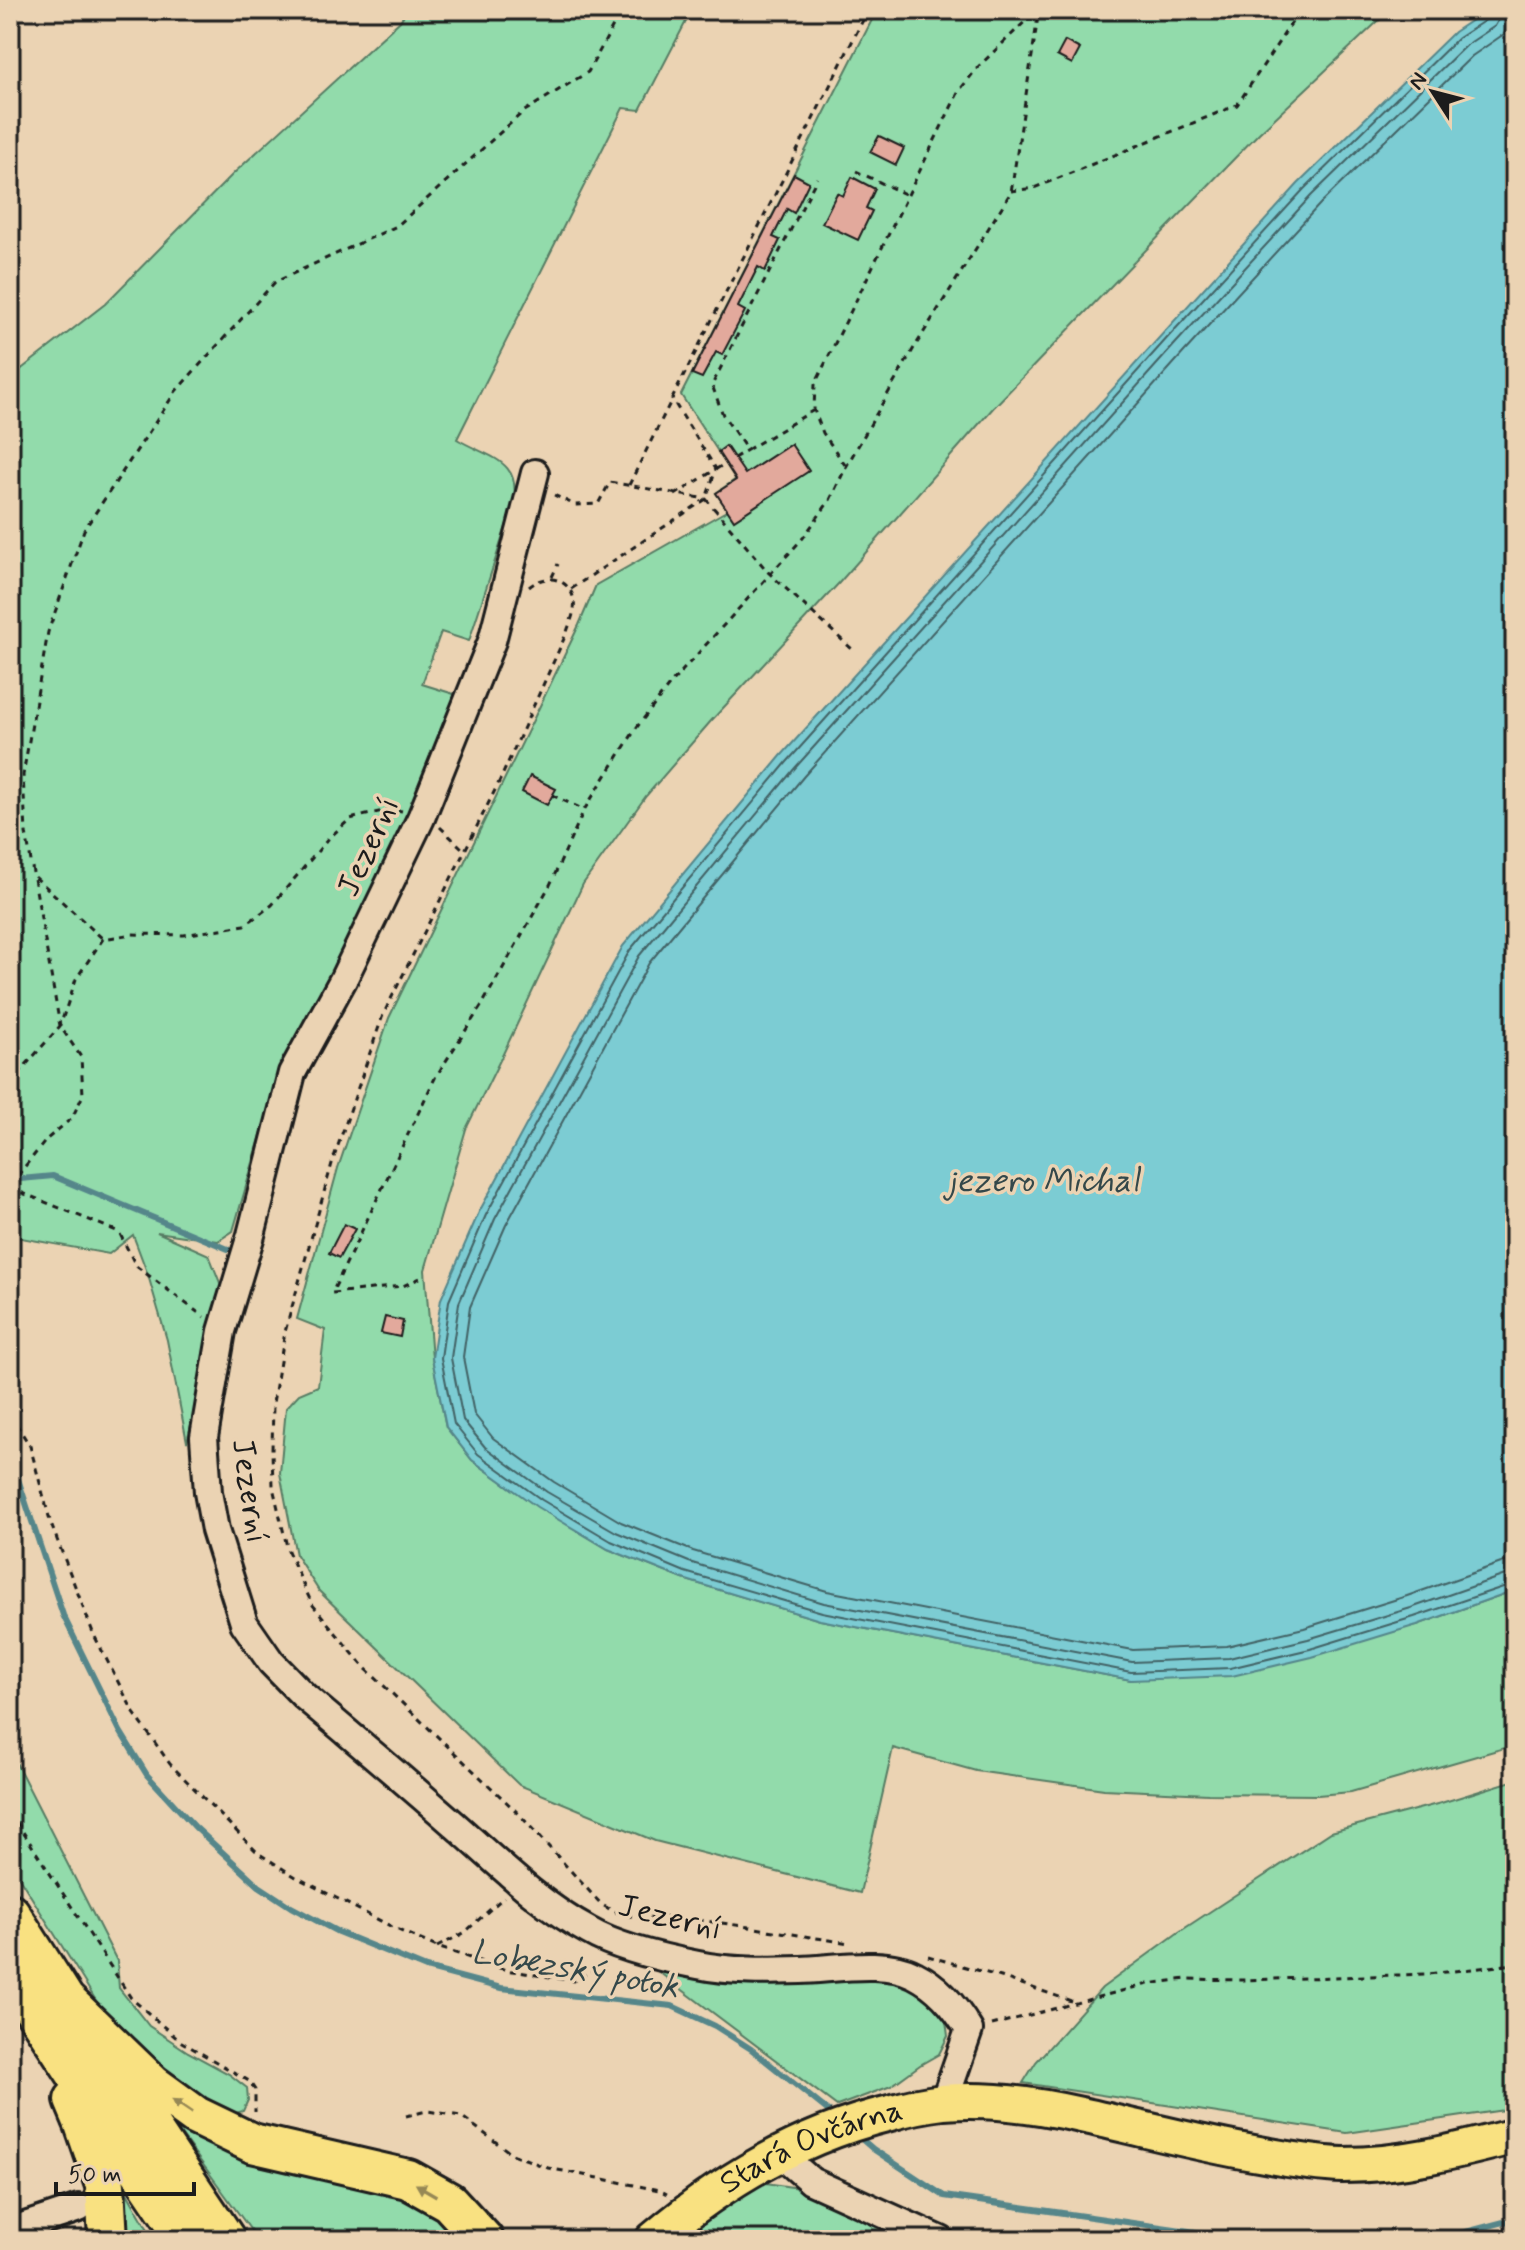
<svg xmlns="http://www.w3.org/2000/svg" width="1525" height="2250" font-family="Mynerve,sans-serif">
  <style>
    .green { fill: #92dbab; stroke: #577c64; stroke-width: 2 }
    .water { fill: #7bccd3; stroke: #55868a; stroke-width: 2 }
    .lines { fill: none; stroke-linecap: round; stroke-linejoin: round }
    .shore { stroke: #426265; stroke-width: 2 }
    .stream { stroke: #55868a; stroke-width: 6 }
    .building { fill: #e2a99c; stroke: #1c1c1c; stroke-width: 2 }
    .minor-casing { stroke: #1c1c1c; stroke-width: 32 }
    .major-casing { stroke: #1c1c1c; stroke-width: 40 }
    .highway-casing { stroke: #1c1c1c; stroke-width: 44 }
    .path { stroke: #1c1c1c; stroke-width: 3; stroke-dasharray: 6 6; stroke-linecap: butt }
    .minor { stroke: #ebd3b3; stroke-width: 26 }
    .major { stroke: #f9e181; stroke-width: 34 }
    .highway { stroke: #f9e181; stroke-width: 38 }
    .oneway { fill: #968854 }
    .labels { text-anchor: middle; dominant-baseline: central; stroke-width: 7; stroke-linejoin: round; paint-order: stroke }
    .street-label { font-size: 32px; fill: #1c1c1c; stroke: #ebd3b3 }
    .water-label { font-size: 34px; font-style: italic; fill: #34484a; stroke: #ebd3b3 }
  </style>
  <rect width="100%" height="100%" fill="#ebd3b3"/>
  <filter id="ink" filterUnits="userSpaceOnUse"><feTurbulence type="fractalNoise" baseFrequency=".0125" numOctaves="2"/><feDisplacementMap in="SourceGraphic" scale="16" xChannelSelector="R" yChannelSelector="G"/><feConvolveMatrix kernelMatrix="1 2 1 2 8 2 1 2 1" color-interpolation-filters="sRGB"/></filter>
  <g filter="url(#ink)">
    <!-- green -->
    <path class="green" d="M 407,10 L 692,10 L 640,110 L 623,108 L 457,439 C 488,458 523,459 513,505 L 469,641 L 441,632 L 422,684 L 457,695 L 413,805 L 362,922 L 280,1070 L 233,1231 L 218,1241 L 157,1232 L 209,1255 L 222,1288 L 187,1442 L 167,1340 L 148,1275 L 133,1235 L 109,1254 L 10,1236 L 10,378 L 105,304 L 233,174 L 400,21 Z
      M 877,10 L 1390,10 L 1259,133 L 994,407 L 839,583 L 711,721 L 646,796 L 583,884 L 503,1054 L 466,1129 L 425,1270 L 432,1358 L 446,1427 L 472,1460 L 531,1502 L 608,1549 L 683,1579 L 820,1620 L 1131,1680 L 1417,1625 L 1515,1590 L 1515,1745 L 1351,1792 L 1318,1795 L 1208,1794 L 1104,1789 L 976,1771 L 893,1748 L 860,1893 L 655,1841 L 519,1785 L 319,1591 L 296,1555 L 280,1473 L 286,1408 L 299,1394 L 318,1386 L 325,1330 L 297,1319 L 338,1168 L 389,1018 L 579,625 L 596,585 L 728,510 L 716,493 L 736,479 L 681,395 Z
      M 10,1751 L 117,1961 L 119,1988 L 149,2026 L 188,2052 L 229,2074 L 247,2088 L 248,2100 L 243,2111 L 229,2115 L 171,2084 L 105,2015 L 10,1863 Z
      M 1515,1780 L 1515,2106 L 1504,2110 L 1347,2133 L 1023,2083 L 1036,2062 L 1102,1988 L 1179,1932 L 1331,1832 L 1441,1803 Z
      M 652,1967 L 897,1979 L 927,1993 L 945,2013 L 948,2036 L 939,2054 L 920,2065 L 891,2086 L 837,2106 Z
      M 164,2111 L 405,2197 L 456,2231 L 464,2240 L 258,2240 Z
      M 753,2181 L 805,2189 L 922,2240 L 673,2240 Z
      M 121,2190 L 127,2193 L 154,2240 L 124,2240 Z"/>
    <!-- water -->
    <path class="water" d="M 1487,10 L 1515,10 L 1515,1590 L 1417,1625 L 1312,1657 L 1232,1676 L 1131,1680 L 820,1620 L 683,1579 L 608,1549 L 537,1507 L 472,1460 L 446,1427 L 432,1358 L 441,1299 L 479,1212 L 623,946 L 781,756 L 1298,184 L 1454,32 Z"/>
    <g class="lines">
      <!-- shore -->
      <path class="shore" d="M 1490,10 L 1487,19 L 1458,38 L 1304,189 L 1169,336 L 787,762 L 630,950 L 486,1215 L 449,1301 L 441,1358 L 454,1424 L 478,1454 L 542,1500 L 611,1541 L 685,1572 L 822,1612 L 1131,1672 L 1230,1668 L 1310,1649 L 1414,1617 L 1515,1583
        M 1500,10 L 1499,19 L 1495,26 L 1465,46 L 1311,196 L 1176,343 L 795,768 L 639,956 L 495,1219 L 459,1303 L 451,1358 L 463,1420 L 485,1447 L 547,1492 L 616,1532 L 689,1562 L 824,1603 L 1132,1662 L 1229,1658 L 1308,1639 L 1411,1608 L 1508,1574 L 1515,1573
        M 1512,10 L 1510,23 L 1504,34 L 1472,56 L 1320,204 L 1185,351 L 804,776 L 649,963 L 506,1225 L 470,1307 L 463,1357 L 474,1414 L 493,1438 L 554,1482 L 621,1522 L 693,1551 L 827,1591 L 1133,1650 L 1227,1646 L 1304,1628 L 1407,1596 L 1504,1562 L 1515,1561"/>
      <!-- stream -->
      <path class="stream" d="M 10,1180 L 53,1176 L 228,1249
        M 10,1455 L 63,1615 L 120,1731 L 147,1775 L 195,1827 L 259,1886 L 291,1907 L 338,1932 L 426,1968 L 501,1988 L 672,2006 L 715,2026 L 751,2049 L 837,2118
        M 858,2136 L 873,2149 L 944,2196 L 1252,2240
        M 1436,2240 L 1515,2219"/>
    </g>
    <!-- building -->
    <path class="building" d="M 1065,41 L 1080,49 L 1072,64 L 1057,56 Z
      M 879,136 L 904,148 L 896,165 L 870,152 Z
      M 794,174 L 809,182 L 794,213 L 787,209 L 773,237 L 780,240 L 765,271 L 758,267 L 738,307 L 745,311 L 722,355 L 716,352 L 702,378 L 692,374 Z
      M 852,177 L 875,189 L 866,208 L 872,211 L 858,240 L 822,223 L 837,193 L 843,196 Z
      M 791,444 L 809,471 L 734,520 L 716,493 L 736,480 L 718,452 L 726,446 L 745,474 Z
      M 530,776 L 556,789 L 547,805 L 522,792 Z
      M 344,1224 L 355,1229 L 339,1258 L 329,1253 Z
      M 385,1317 L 403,1321 L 400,1337 L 381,1333 Z"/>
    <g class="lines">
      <!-- minor casing -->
      <g class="minor-casing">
        <path id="minor" d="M 535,473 L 492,641 L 421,818 L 343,980 L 292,1073 L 251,1235 L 222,1331 L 204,1437 L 208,1492 L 215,1530 L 244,1623 L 271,1662 L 304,1696 C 355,1739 406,1782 456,1826 C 498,1863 539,1904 589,1931 C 616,1947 667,1959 698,1965 C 731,1972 768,1971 801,1970 C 834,1969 885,1959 915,1975 C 939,1987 956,2008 969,2030 L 944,2102
          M 779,2153 L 811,2181 L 941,2240
          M 10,2231 L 79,2208"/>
      </g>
      <!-- major casing -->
      <g class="major-casing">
        <g id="major">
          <path id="s1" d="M 653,2240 C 723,2180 800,2135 890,2113 C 907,2108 926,2104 943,2102 C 989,2098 1037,2105 1081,2115 C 1141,2128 1199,2144 1259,2154 C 1286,2159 1314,2164 1343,2165 C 1402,2165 1458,2151 1515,2136"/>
        </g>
      </g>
      <!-- highway casing -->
      <g class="highway-casing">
        <path id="highway" d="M 10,1913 L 65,2000 L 226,2240
          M 10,1973 L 118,2138 L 187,2240
          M 65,2000 L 152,2084 L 196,2116 L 252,2143 L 408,2179 L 449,2202 L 484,2240
          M 74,2100 L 84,2124 L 105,2185 L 108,2240"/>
      </g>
      <!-- path -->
      <path class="path" d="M 856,171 L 907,195
        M 1011,191 L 1034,188 L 1237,105 L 1300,10
        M 814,410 L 747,450 L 723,415 L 712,385 L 817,178
        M 734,458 L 747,450
        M 845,465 L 823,433 L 814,410 L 815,384 L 959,91 L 978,67 L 1037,10
        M 629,485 L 672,399
        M 554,495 L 575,505 L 598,504 L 610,482 L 706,499 L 769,573 L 853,650
        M 675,495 L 726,463
        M 552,577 L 558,564
        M 529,587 C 545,573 569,577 574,600 C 576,611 570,622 567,632 L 501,778 L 383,1015 L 333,1160 L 285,1332 L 273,1403 L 272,1450 L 273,1487 L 288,1551 L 312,1604 L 363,1666 L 517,1812 L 601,1904 C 630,1923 646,1915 678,1918 C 735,1923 793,1935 850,1943
        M 571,589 L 706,499 L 716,469 L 672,399 L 868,10
        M 552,795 L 584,810
        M 440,827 L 463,849
        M 35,877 L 103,939
        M 10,1083 L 60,1026 L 76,979 L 103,939 L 132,934 L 184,935 L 245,925 L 272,905 L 329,838 L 350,819 L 391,809 L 402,811
        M 10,1185 L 47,1139 L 72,1118 L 83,1095 L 81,1057 L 60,1026 L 26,833 L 23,775 L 48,632 L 84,530 L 176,391 L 275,282 L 397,226 L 523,112 L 588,72 L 622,10
        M 10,1188 L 119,1232 L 136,1266 L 204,1317
        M 420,1278 L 403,1286 L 332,1293 L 435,1078 L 482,1005 L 550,885 L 584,810 L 637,727 L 672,682 L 803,538 L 830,500 L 846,467 L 914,348 L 1011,192 L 1039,10
        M 10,1414 L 30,1446 L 51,1524 L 94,1635 L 134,1713 L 170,1764 L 258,1853 L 296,1877 L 396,1929 L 437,1947 L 506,1970 L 574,1981 L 605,1964
        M 10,1812 L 131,1998 L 180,2041 L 249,2081 L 255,2090 L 255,2112
        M 437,1947 L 464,1933 L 504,1897
        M 928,1956 L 1001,1977 L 1077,2003
        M 992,2025 L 1148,1984 L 1186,1979 L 1244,1980 L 1428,1974 L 1515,1964
        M 406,2116 L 427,2111 L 461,2116 L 512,2154 L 548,2168 L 659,2190 L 667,2194"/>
      <!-- minor -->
      <use href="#minor" class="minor"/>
      <!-- major -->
      <use href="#major" class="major"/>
      <!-- highway -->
      <use href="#highway" class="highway"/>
    </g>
    <!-- one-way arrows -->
    <defs><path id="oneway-solid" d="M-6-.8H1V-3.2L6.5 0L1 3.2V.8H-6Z" transform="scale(2)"/></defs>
    <g class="oneway">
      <use href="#oneway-solid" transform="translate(182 2106) rotate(-146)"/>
      <use href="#oneway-solid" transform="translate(426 2190) rotate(-150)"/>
    </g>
  </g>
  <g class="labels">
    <!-- street labels -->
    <g class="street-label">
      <text transform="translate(369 847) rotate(-65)">Jezerní</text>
      <text transform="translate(249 1491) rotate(82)">Jezerní</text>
      <text transform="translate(670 1918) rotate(14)">Jezerní</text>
      <text stroke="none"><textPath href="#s1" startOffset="186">Stará Ovčárna</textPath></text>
    </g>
    <!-- water labels -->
    <g class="water-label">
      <text x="1042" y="1181">jezero Michal</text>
      <text transform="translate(575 1970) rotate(10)">Lobezský potok</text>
    </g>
  </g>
  <!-- margin -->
  <rect width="1525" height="2250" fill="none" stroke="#ebd3b3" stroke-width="40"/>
  <rect x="20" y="20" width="1485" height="2210" fill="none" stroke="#1c1c1c" stroke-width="3" filter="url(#ink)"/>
  <!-- north arrow -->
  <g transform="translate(1433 92) rotate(306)" stroke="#ebd3b3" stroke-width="6" paint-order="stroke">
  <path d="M0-6L14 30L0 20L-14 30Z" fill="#1c1c1c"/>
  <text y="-12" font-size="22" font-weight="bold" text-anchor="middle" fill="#1c1c1c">N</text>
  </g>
  <!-- scale -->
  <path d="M56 2182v12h138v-12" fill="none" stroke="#1c1c1c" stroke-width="4"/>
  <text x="68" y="2182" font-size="24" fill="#1c1c1c" stroke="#ebd3b3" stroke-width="6" paint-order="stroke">50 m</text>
</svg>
